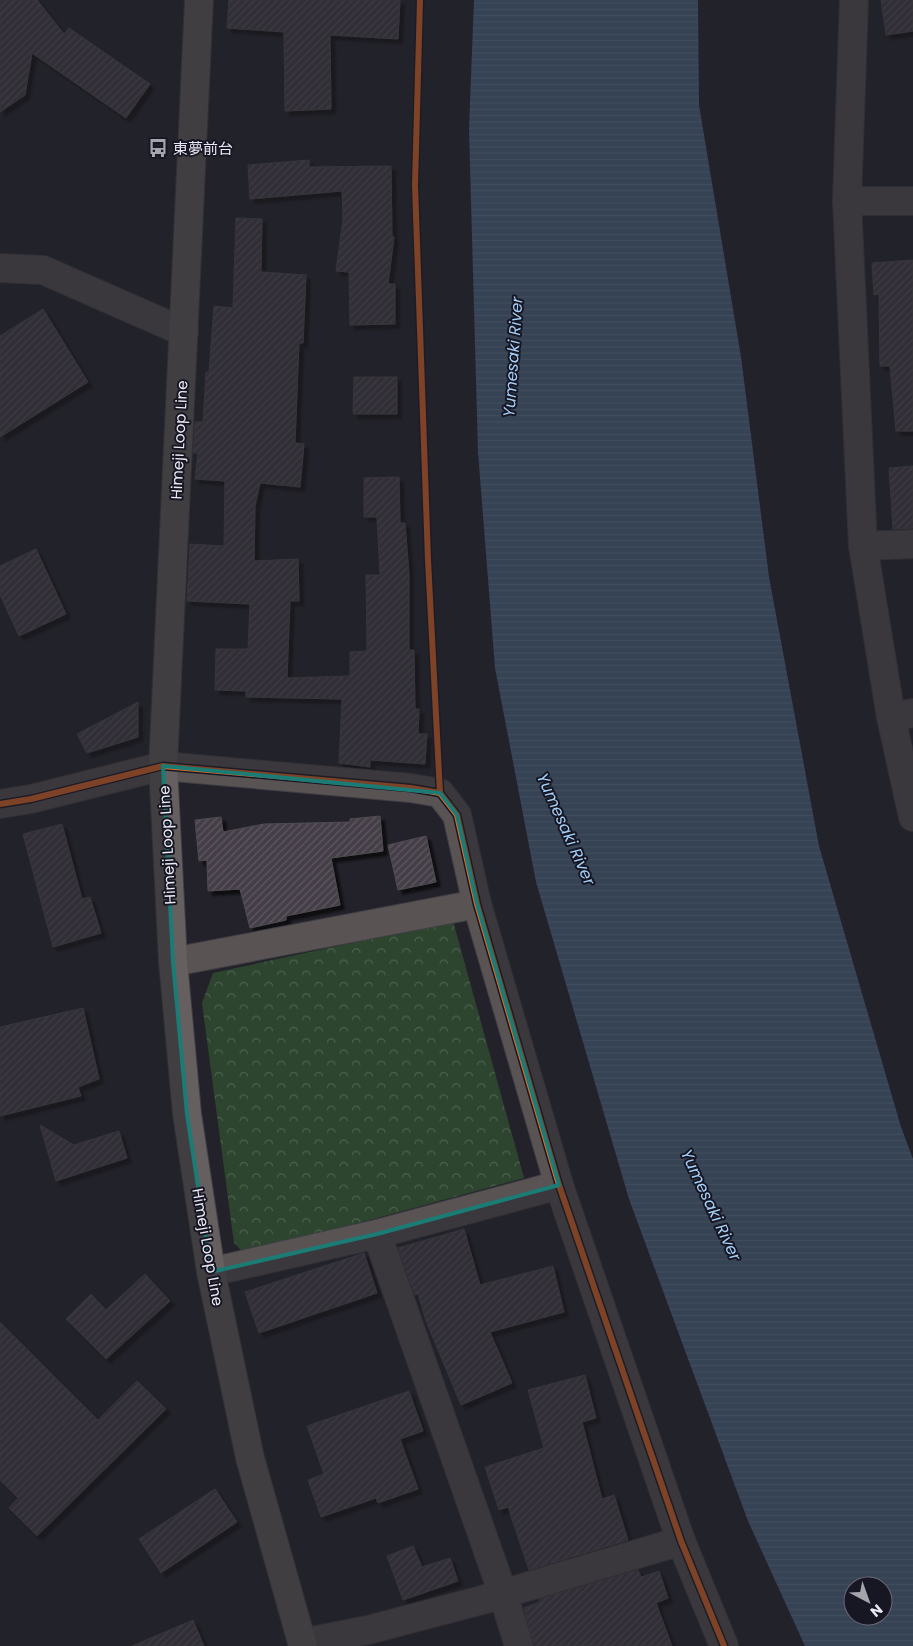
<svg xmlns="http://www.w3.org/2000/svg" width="913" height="1646" font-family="Poppins,'Noto Sans JP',sans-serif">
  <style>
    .park { fill: url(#park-crowns) }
    .water { fill: url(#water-rules); fill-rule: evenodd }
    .building { fill: url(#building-hatch); stroke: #4e4c51; filter: url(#shadow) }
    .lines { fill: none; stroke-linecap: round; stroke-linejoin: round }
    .minor-casing { stroke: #403f45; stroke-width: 30 }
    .tertiary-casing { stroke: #403f45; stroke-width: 30 }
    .secondary-casing { stroke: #403f45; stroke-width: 30 }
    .minor { stroke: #595354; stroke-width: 28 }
    .tertiary { stroke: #595354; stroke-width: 28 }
    .secondary { stroke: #665f5f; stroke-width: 28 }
    .cycleway-casing { stroke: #171623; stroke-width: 9 }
    .cycleway { stroke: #ed6a23; stroke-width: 6 }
    .marked { fill: none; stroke: #1a7c75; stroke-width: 4; stroke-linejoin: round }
    .labels { text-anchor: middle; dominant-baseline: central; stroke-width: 4; stroke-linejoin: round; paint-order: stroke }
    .poi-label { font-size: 15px; fill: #ebeaf4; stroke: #171623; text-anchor: start }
    .street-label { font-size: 15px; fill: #ebeaf4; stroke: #171623 }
    .water-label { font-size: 16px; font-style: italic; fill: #a5d0f9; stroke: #171623 }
  </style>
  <defs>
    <pattern id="park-crowns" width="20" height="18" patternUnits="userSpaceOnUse" patternTransform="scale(1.25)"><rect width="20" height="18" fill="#2d452f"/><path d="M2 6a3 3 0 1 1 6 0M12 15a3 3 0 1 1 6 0" fill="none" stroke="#4c604e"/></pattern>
    <pattern id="water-rules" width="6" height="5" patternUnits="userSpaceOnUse" patternTransform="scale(1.25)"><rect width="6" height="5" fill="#4d6a87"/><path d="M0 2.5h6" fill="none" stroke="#677f99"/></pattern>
    <pattern id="building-hatch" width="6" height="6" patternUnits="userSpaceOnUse" patternTransform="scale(1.25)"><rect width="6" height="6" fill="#443e47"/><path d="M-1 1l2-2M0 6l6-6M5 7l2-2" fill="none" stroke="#5f5a62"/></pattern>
    <filter id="shadow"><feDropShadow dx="4.5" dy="4.5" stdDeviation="1" flood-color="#0009"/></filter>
  </defs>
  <rect width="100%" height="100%" fill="#23222a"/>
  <!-- park -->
  <path class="park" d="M 453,921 L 524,1178 L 245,1254 L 234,1243 L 202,1003 L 213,973 Z"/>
  <!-- water -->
  <path class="water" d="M 474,0 L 698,0 L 699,105 L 741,357 L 769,577 L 819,846 L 901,1127 L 913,1159 L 913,1646 L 805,1646 L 748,1521 L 629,1199 L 536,882 L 495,668 L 478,452 L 469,129 ZM 853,1586 L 883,1586 L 883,1616 L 853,1616 Z"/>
  <!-- building -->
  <path class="building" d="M 0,0 L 37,0 L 64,34 L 69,28 L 150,84 L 126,118 L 32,53 L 25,95 L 0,112 Z
    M 229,0 L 400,0 L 398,39 L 330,35 L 331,109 L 285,111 L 284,32 L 227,28 Z
    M 881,0 L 913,0 L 913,31 L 886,35 Z
    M 309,160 L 309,167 L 391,166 L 392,236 L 394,237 L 388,284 L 395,284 L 395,324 L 350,325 L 349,272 L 336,271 L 343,219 L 342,191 L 250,199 L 248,165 Z
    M 236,218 L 262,219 L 261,272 L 306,275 L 303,343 L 299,343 L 295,443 L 304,444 L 300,487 L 260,483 L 255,506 L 254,561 L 298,559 L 299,601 L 290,601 L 287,678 L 350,676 L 350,652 L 367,651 L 366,575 L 380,575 L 377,517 L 364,517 L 364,478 L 399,477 L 400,523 L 405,523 L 409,575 L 409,650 L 414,650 L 415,709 L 419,709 L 418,734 L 427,734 L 425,764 L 370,760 L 370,767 L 339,763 L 342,699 L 246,697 L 246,691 L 215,690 L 216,649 L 248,649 L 250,604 L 187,601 L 190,544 L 224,546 L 225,481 L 195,479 L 198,453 L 193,453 L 195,422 L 203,422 L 206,372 L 209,372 L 214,306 L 233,308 Z
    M 913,260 L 913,431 L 896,431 L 890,366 L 880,366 L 879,294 L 874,295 L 872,263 Z
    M 43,309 L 88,382 L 0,437 L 0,336 Z
    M 354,377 L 397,377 L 397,414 L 353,414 Z
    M 913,466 L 913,528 L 893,529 L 889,468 Z
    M 36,549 L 66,614 L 19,636 L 0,595 L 0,566 Z
    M 138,702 L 138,737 L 87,753 L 77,734 Z
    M 380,816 L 383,851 L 331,858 L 340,905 L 286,916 L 286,920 L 250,928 L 240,889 L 208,891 L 207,860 L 199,861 L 195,820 L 221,817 L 223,832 L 264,824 L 350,822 L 350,819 Z
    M 62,824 L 82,899 L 90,897 L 101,933 L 53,947 L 23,834 Z
    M 426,836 L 436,882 L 398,890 L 388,845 Z
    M 83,1008 L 99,1079 L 78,1087 L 81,1096 L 0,1116 L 0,1027 Z
    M 40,1125 L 74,1145 L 119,1131 L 127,1158 L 56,1181 Z
    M 464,1229 L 480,1285 L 553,1266 L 564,1312 L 490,1332 L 512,1383 L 461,1405 L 426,1321 L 418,1294 L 415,1295 L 398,1248 Z
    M 364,1253 L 377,1293 L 259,1333 L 245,1292 Z
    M 145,1274 L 170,1301 L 106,1359 L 66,1319 L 91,1294 L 106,1310 Z
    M 0,1322 L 98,1420 L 137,1381 L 166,1409 L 37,1536 L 9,1508 L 18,1498 L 0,1480 Z
    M 585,1375 L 596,1418 L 582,1422 L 602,1499 L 614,1495 L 628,1540 L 529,1570 L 508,1507 L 499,1510 L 485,1467 L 544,1448 L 528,1390 Z
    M 409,1391 L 423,1431 L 400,1439 L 418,1489 L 378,1503 L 376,1498 L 321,1517 L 308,1480 L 324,1474 L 307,1426 Z
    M 215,1489 L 237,1522 L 161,1573 L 139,1539 Z
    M 413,1546 L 422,1567 L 450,1558 L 458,1581 L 403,1600 L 387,1556 Z
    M 638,1570 L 641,1577 L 659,1571 L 668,1598 L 656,1603 L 672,1646 L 534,1646 L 524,1608 L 540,1602 L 539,1599 Z
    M 193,1620 L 204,1646 L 132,1646 Z"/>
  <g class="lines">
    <!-- minor casing -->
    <g class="minor-casing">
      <path id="minor" d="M 847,201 L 913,201
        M 0,268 L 43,270 L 184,332
        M 863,546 L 913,544
        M 891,717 L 913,713
        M 0,804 L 31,799 L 163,766
        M 173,962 L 477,904
        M 377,1234 L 503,1594 L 519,1646
        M 211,1272 L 377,1234 L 559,1185
        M 302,1643 L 368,1630 L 482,1600 L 681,1541"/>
    </g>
    <!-- tertiary casing -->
    <g class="tertiary-casing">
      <path id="tertiary" d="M 854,0 L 847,201 L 863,546 L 891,717 L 913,817
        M 163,766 L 411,788 L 440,793 L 457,815 L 477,904 L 559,1185 L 681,1541 L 724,1646"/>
    </g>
    <!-- secondary casing -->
    <g class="secondary-casing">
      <path id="secondary" d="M 199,0 L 163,766 L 173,962 L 187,1114 L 211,1272 L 250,1458 L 303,1646"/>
    </g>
    <!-- minor -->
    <use href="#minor" class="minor"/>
    <!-- tertiary -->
    <use href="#tertiary" class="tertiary"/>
    <!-- secondary -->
    <use href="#secondary" class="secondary"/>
    <!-- cycleway casing -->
    <g class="cycleway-casing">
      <path id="cycleway" d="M 420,0 L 415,185 L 428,560 L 440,793
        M 0,804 L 31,799 L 163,766 L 411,788 L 440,793 L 457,815 L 477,904 L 559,1185 L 681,1541 L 724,1646"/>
    </g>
    <!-- cycleway -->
    <use href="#cycleway" class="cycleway"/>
  </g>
  <!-- marked area -->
  <path d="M0 0H913V1646H0ZM 163,766 L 440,793 L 457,815 L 477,904 L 559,1185 L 377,1234 L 211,1272 L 187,1114 L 173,962 Z" fill="#23222a" fill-opacity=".55" fill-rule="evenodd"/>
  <path class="marked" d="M 163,766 L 440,793 L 457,815 L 477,904 L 559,1185 L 377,1234 L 211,1272 L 187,1114 L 173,962 Z"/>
  <!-- icons -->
  <defs>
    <g id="bus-bare" transform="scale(1.5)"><path d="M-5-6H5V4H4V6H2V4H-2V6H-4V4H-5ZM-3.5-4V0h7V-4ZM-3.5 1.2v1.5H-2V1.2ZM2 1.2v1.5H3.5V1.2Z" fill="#a5a4ad" stroke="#171623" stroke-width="2.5" paint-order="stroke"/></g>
  </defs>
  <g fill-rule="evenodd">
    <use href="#bus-bare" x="158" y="148"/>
  </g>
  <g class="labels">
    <!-- poi labels -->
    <g class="poi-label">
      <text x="173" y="148">東夢前台</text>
    </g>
    <!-- street labels -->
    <g class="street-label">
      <text transform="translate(179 440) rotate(-87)">Himeji Loop Line</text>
      <text transform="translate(167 845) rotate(-93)">Himeji Loop Line</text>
      <text transform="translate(208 1247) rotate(80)">Himeji Loop Line</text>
    </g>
    <!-- water labels -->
    <g class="water-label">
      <text transform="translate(513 357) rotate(-86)">Yumesaki River</text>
      <text transform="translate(566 829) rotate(66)">Yumesaki River</text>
      <text transform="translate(711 1205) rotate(65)">Yumesaki River</text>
    </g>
  </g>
  <!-- north arrow -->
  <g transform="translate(868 1601) rotate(139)"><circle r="24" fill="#171623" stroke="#6c6b77"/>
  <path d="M0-4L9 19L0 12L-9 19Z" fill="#a5a4ad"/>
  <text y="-8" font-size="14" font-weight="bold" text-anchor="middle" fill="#ebeaf4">N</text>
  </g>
</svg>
